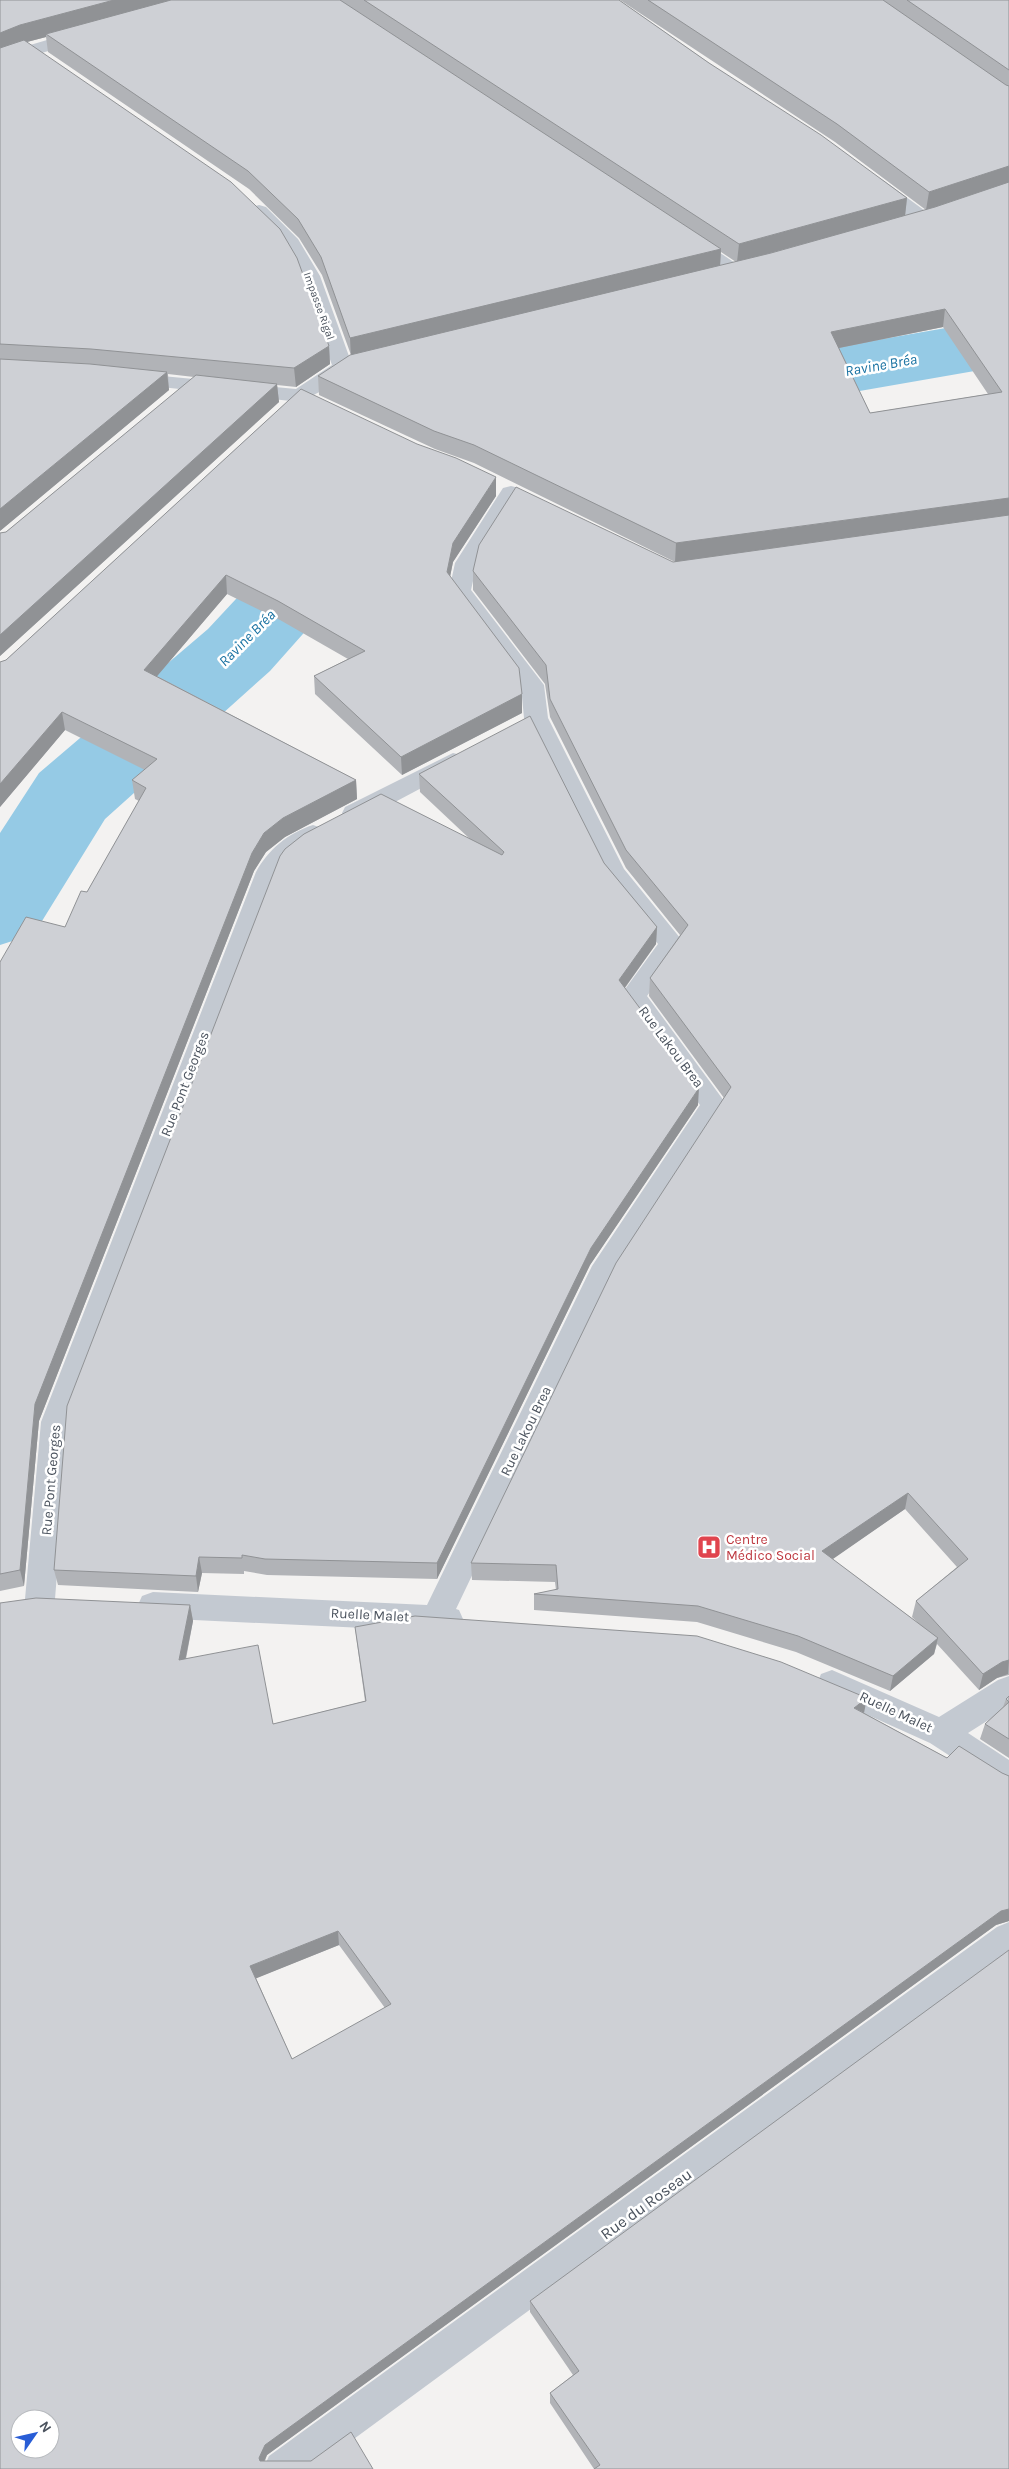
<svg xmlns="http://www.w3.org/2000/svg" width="1009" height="2469" font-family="Karla,sans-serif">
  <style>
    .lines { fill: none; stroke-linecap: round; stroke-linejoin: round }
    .river { fill: #95cae5; fill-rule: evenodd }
    .service { fill: #c3c9d1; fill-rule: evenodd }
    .minor { fill: #c3c9d1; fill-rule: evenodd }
    .wall { fill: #b1b3b7; fill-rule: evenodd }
    .shaded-wall { fill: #909295 }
    .building { fill: #ced0d5; stroke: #909295; fill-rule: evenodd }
    .labels { text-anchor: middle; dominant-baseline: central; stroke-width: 5; stroke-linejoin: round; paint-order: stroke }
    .far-street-label { font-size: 11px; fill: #4a525d; stroke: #fff }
    .street-label { font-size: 14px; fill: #4a525d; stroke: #fff }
    .health-label { font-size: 14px; fill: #be3a42; stroke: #fff; text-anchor: start }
    .water-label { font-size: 15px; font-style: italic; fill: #1972a2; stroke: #fff }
    .near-street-label { font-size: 16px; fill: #4a525d; stroke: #fff }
  </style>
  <rect width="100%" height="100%" fill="#f3f2f1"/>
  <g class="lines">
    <!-- river -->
    <path class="river" d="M 1009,317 L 1009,365 L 704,418 L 675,411 L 663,394 L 675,377 L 704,370 Z
      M 372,482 L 402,489 L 414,508 L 402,527 L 390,536 L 270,671 L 105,819 L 34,934 L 0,945 L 0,833 L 39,773 L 208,629 L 330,498 L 342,489 Z"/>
    <!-- service -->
    <path class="service" d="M 695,238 L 701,240 L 747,271 L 745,274 L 733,274 L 689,246 L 687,243 Z"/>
    <!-- minor -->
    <path class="minor" d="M 84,29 L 90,30 L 93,34 L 90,38 L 0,66 L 0,54 Z
      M 876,178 L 883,180 L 932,216 L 935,220 L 932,224 L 918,224 L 869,188 L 866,184 L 869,180 Z
      M 259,205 L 266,207 L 298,239 L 320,276 L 350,359 L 357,361 L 360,365 C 358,369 306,401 300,402 L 124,383 L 121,379 L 124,375 L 131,373 L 296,389 L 332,365 L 300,276 L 283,246 L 249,211 L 252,207 Z
      M 511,486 L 519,488 L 522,493 L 477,563 L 471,590 L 544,685 L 548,718 L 624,869 L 685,944 L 647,996 L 727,1105 L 613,1280 L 456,1609 L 459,1610 L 463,1619 L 459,1628 L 448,1632 L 153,1618 L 142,1614 L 138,1605 L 142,1596 L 153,1592 L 427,1605 L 592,1266 L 700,1105 L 620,996 L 658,944 L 602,874 L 524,718 L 521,686 L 449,591 L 455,563 L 503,488 Z
      M 453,753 L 461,755 L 465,761 L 461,767 L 363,819 L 354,821 L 345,819 L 342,813 L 345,807 Z
      M 313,825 L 322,828 L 325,834 C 317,847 292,856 280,873 L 69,1422 L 55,1599 L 51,1608 L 40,1612 L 29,1608 L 25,1599 L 41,1422 L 256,872 C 268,850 288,833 313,825 Z
      M 832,1670 L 939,1717 L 998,1680 L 1009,1676 L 1009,1707 L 968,1733 L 1009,1760 L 1009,1791 L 998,1787 L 930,1743 L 821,1694 L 817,1684 L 821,1674 Z
      M 1009,1922 L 1009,1958 L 313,2469 L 263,2469 L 269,2456 L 997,1927 Z"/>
  </g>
  <!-- wall -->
  <path class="wall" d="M 0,0 L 619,0 L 709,63 L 907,198 L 905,216 L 926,210 L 835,142 L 620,0 L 1009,0 L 1009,1675 L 997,1678 L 979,1690 L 937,1644 L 934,1654 L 890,1691 L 796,1652 L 697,1622 L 534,1610 L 534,1594 L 556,1590 L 555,1582 L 472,1580 L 471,1563 L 724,1098 L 649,996 L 650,978 L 680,935 L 626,868 L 550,717 L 545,684 L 473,590 L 473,571 L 675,562 L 474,463 L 435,449 L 319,395 L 318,376 L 351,355 L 322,275 L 299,238 L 249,189 L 48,52 L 46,37 L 27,42 L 329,346 L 330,364 L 296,387 L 277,385 L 279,402 L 0,656 L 0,533 L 6,532 L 194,377 L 168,374 L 169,390 L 0,531 ZM 721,252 L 736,262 L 720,266 ZM 943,327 L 988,394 L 870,413 L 839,348 ZM 905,1509 L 957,1567 L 916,1601 L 912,1617 L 918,1623 L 832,1559 Z
    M 301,389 L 496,496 L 453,562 L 450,577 L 522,694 L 522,713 L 402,775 L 315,694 L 314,676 L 348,659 L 280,620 L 227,594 L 157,676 L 356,780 L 357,799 L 285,837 L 266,852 L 254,871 L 39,1421 L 24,1586 L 0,1591 L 0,962 L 65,927 L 87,892 L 139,801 L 135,799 L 132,780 L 145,770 L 65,730 L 0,807 L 0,662 L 6,660 Z
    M 419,774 L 604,863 L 657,927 L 656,944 L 625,988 L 698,1105 L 590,1265 L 437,1579 L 267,1575 L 244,1571 L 244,1574 L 202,1573 L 198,1592 L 58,1585 L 54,1570 L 471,840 L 420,792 Z
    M 190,1605 L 193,1621 L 186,1659 L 273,1724 L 365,1701 L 357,1643 L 355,1627 L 864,1713 L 947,1758 L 1009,1776 L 1009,1921 L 996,1925 L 267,2455 L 265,2461 L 373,2469 L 0,2469 ZM 339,1945 L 385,2008 L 292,2059 L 256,1978 Z
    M 1009,1696 L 1009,1758 L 980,1739 L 985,1724 L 1003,1707 L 1006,1699 Z
    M 530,2301 L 1009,2469 L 594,2469 L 550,2403 L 550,2393 L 573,2375 L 530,2312 Z"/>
  <!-- shaded-wall -->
  <path class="shaded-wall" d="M 114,0 L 184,0 L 46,34 L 46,37 L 23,43 L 0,52 L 0,33 L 20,25 Z
    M 1009,166 L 1009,184 L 926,210 L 929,192 Z
    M 907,198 L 905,216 L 737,262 L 739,244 Z
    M 721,249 L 720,267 L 351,357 L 350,338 Z
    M 945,309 L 943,327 L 829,350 L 831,332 Z
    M 329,346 L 330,364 L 296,387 L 294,368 Z
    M 167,372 L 169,390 L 0,531 L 0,509 Z
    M 277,384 L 279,402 L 0,656 L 0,635 Z
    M 496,477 L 496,496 L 453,562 L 447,591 L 447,572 L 453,543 Z
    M 1009,498 L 1009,516 L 675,562 L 676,543 Z
    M 226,575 L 227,594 L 147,688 L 144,670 Z
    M 522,694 L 522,713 L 402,775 L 401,757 Z
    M 62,712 L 65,730 L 0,807 L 0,784 Z
    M 356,780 L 357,799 L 285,837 L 266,852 L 254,871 L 39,1421 L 24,1586 L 20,1570 L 35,1404 L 252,853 L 264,833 L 283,818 Z
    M 657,927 L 656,944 L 618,997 L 619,980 Z
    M 699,1088 L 698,1105 L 590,1265 L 437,1579 L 437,1563 L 591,1248 Z
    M 908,1493 L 905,1509 L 820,1568 L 822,1551 Z
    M 199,1557 L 202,1573 L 198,1592 L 196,1576 Z
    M 190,1605 L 193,1621 L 182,1676 L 179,1660 Z
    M 938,1638 L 934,1654 L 890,1691 L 893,1676 Z
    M 1009,1660 L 1008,1674 L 997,1678 L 979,1690 L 983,1674 L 1002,1662 Z
    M 867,1698 L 864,1713 L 854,1708 Z
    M 1009,1909 L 1009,1921 L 996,1925 L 267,2455 L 261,2468 L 259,2458 L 265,2445 L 1001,1911 Z
    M 338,1931 L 339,1945 L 252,1980 L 250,1966 Z"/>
  <!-- building -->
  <path class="building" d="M 0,0 L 114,0 L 20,25 L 0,33 Z
    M 171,0 L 340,0 L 721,249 L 350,338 L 321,257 L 298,219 L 248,171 L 46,34 Z
    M 364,0 L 619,0 L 709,63 L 821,135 L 907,198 L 739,244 Z
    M 648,0 L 883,0 L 1006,85 L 1009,86 L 1009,166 L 929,192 L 837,124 Z
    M 907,0 L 1009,0 L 1009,70 Z
    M 24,40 L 231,182 L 280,229 L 297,258 L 329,346 L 294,368 L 91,349 L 0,344 L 0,48 Z
    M 1009,182 L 1009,498 L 676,543 L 474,445 L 434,431 L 318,376 L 350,355 L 771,253 L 935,207 ZM 945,309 L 1002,392 L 870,413 L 831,332 Z
    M 0,359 L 90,364 L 167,372 L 0,509 Z
    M 196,375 L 277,384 L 0,635 L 0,533 L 6,532 Z
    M 301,389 L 417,444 L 456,458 L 496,477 L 453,543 L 447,572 L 519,668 L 522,694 L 401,757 L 314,676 L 365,651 L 278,601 L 226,575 L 144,670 L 356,780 L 283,818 L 264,833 L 252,853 L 35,1404 L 20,1570 L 0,1574 L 0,962 L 26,917 L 65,927 L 81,891 L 87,892 L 146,788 L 132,780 L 157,759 L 62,712 L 0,784 L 0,662 L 6,660 Z
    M 516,487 L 673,562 L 1009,515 L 1009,1660 L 1002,1662 L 983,1674 L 916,1601 L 968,1559 L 908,1493 L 822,1551 L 938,1638 L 893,1676 L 798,1636 L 698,1606 L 534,1594 L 558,1589 L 556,1565 L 471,1563 L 616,1263 L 731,1087 L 650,978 L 688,925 L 626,850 L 550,699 L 546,665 L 473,571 L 479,545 Z
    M 530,716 L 604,863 L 657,927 L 619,980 L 699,1088 L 591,1248 L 437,1563 L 265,1559 L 242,1555 L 242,1558 L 199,1557 L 196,1576 L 54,1570 L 67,1406 L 280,856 L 285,849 L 304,834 L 381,794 L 502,855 L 504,852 L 419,774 Z
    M 36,1598 L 190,1605 L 179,1660 L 258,1645 L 273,1724 L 366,1701 L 355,1627 L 415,1616 L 697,1636 L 781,1662 L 867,1698 L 854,1708 L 947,1758 L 959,1746 L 1002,1773 L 1009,1776 L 1009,1909 L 1001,1911 L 265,2445 L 259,2458 L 260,2461 L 311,2461 L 351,2432 L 373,2469 L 0,2469 L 0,1603 ZM 338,1931 L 391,2004 L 292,2059 L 250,1966 ZM 20,2419 L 50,2419 L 50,2449 L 20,2449 Z
    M 1009,1696 L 1009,1702 L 1006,1699 Z
    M 1009,1702 L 1009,1739 L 985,1724 Z
    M 1009,1950 L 1009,2469 L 594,2469 L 600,2465 L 550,2393 L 579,2371 L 530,2301 Z"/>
  <!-- icons -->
  <defs>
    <g id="hospital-square" transform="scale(1.25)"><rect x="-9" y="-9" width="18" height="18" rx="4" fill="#e0444e" stroke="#fff"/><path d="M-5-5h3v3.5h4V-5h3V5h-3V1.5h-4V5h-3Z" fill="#fff"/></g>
  </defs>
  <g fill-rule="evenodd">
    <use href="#hospital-square" x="709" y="1547"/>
  </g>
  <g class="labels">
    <!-- far-street labels -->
    <g class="far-street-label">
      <text transform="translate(319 306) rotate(70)">Impasse Rigal</text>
    </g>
    <!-- street labels -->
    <g class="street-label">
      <text transform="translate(671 1047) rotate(53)">Rue Lakou Brea</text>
      <text transform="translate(185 1084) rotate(-69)">Rue Pont Georges</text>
      <text transform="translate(526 1431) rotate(-64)">Rue Lakou Brea</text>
      <text transform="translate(51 1480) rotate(-85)">Rue Pont Georges</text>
      <text transform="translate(370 1615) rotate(3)">Ruelle Malet</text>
      <text transform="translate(896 1712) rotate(25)">Ruelle Malet</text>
    </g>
    <!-- health labels -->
    <g class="health-label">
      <text x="726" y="1539">Centre<tspan x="726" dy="16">Médico Social</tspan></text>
    </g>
    <!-- water labels -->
    <g class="water-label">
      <text transform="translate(881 365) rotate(-10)">Ravine Bréa</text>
      <text transform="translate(247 638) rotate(-45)">Ravine Bréa</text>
    </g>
    <!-- near-street labels -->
    <g class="near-street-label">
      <text transform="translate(646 2204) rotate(-36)">Rue du Roseau</text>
    </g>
  </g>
  <!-- north arrow -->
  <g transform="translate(35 2434) rotate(56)"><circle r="24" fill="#ffffff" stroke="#b7babe"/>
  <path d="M0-4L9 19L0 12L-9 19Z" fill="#295dd6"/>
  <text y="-8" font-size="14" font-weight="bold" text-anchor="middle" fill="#4a525d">N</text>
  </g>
</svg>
